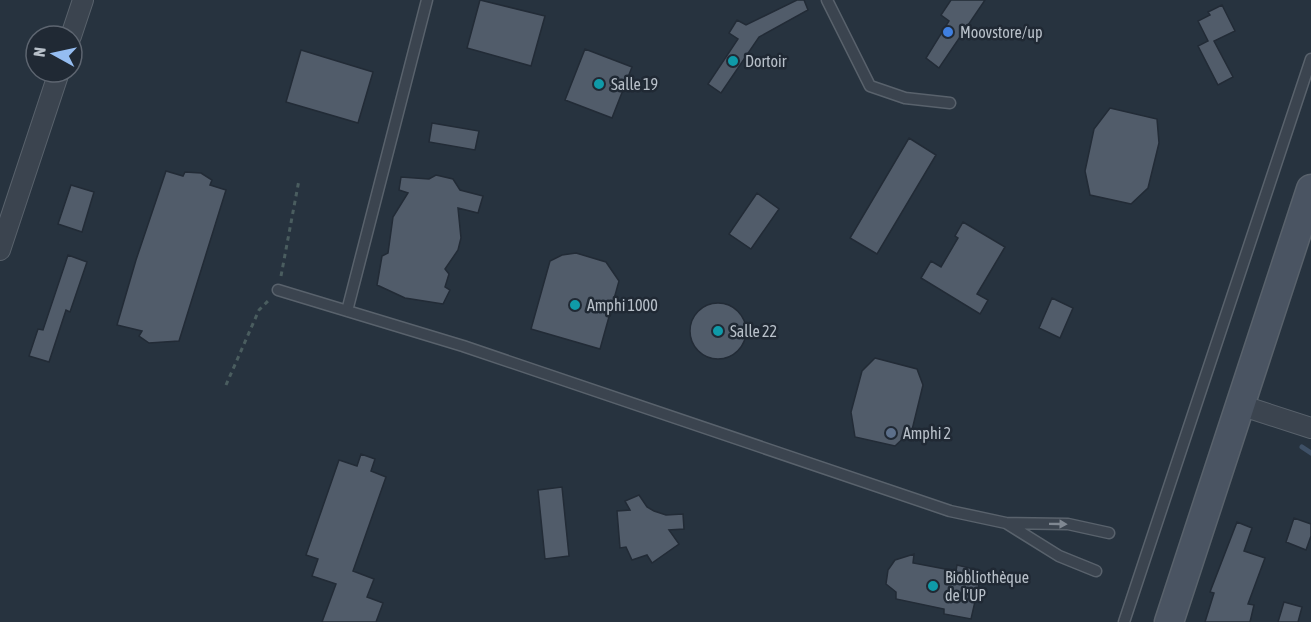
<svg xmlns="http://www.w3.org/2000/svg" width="1311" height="622" font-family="'Asap Condensed',sans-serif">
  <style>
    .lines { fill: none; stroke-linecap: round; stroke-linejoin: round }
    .stream { stroke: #3f5167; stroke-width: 5 }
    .building { fill: #515c6a; stroke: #222b36; stroke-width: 1.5 }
    .lane-casing { stroke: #59626c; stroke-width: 13 }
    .street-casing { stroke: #59626c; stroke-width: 22 }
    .secondary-casing { stroke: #59626c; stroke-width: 31 }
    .path { stroke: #4a5d5f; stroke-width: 3; stroke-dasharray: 4.5 4.5; stroke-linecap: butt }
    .lane { stroke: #3b444f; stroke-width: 10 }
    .street { stroke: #3b444f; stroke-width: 20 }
    .secondary { stroke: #4a5462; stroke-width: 28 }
    .oneway { fill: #808892 }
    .shop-dot { fill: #3f7fe0; stroke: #202934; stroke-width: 2 }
    .culture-dot { fill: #0f9aa8; stroke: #202934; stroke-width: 2 }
    .service-dot { fill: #5c6f8a; stroke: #202934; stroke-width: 2 }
    .labels { text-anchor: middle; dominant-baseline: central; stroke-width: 5; stroke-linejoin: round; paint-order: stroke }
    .poi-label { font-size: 16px; fill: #b8c0c9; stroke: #202934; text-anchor: start }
  </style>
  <rect width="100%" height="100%" fill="#27333f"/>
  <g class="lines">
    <!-- stream -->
    <path class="stream" d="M 1302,447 L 1311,453"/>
  </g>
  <!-- building -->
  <path class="building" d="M 480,0 L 545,16 L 531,66 L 467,48 Z
    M 797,0 L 804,0 L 808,10 L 759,37 L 721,93 L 708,84 L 738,39 L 729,33 L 737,20 L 746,25 Z
    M 951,0 L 985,0 L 939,68 L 926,58 L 949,21 L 941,15 Z
    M 1222,5 L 1235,31 L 1214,41 L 1233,77 L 1218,85 L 1198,46 L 1208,41 L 1198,21 L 1210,15 L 1208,12 Z
    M 585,49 L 632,67 L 612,118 L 565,100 Z
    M 301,50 L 373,72 L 358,123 L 286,102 Z
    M 1110,108 L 1157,119 L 1159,143 L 1148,188 L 1131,204 L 1090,195 L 1085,171 L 1094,129 Z
    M 432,123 L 479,131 L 475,150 L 429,142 Z
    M 909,138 L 936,155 L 877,254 L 850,238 Z
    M 166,171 L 183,176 L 185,172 L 201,173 L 212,180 L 210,185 L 226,190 L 179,341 L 149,343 L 139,336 L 142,331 L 117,325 L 136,260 Z
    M 436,175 L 453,179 L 460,190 L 483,196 L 478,213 L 458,208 L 461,238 L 458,250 L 445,269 L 449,274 L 445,287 L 450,290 L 443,304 L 405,298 L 377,285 L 382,256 L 388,253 L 393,217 L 408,193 L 399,190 L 401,177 L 429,179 Z
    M 71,185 L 94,192 L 82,232 L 58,224 Z
    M 757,193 L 779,209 L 751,249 L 729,234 Z
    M 963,222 L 1005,247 L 977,294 L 988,300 L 980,314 L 921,278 L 931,261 L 941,267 L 958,238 L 955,236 Z
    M 576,253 L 606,262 L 619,281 L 600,349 L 531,329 L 550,261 L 562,255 Z
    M 68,255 L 87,262 L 70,312 L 66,310 L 49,362 L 29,356 L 38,329 L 43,330 Z
    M 1052,298 L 1073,308 L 1060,338 L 1039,328 Z
    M690 331a28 28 0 1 1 56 0a28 28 0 1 1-56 0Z
    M 875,358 L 917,369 L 923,385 L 912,430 L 895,446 L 855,437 L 851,412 L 862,371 Z
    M 361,454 L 375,459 L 371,471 L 386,477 L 353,571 L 374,579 L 367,597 L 383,603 L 376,622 L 322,622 L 336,584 L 312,576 L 318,559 L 306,555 L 339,460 L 357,466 Z
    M 562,487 L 569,556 L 545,559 L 538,490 Z
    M 639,495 L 647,507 L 654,511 L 666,515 L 683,514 L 684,529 L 669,530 L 679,544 L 652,563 L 647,555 L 632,560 L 626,547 L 620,548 L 617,511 L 630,510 L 625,501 Z
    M 1294,518 L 1311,524 L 1311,536 L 1306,550 L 1286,542 Z
    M 1237,522 L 1252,528 L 1244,551 L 1265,558 L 1248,604 L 1254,605 L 1250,622 L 1205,622 L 1214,593 L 1210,592 Z
    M 914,554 L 913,563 L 956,571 L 957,565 L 982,571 L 971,619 L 944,614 L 944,609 L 896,599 L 896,592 L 886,584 L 888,570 L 895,560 Z
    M 1284,602 L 1302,607 L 1298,622 L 1278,622 Z"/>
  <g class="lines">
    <!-- lane casing -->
    <g class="lane-casing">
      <path id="lane" d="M 827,0 L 870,86 L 905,98 L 950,103
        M 278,290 L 463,346 L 950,511 L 1006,523 L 1068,524 L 1109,533
        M 347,311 L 427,0
        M 1006,523 L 1059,556 L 1096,571
        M 1124,622 L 1311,59"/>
    </g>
    <!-- street casing -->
    <g class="street-casing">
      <path id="street" d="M 71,36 L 83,0
        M 0,250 L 59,72
        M 1240,405 L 1311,428"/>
    </g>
    <!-- secondary casing -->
    <g class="secondary-casing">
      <path id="secondary" d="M 1169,622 L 1311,189"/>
    </g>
    <!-- path -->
    <path class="path" d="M 281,276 L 299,180
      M 226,385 L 259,310 L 269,300"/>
    <!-- lane -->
    <use href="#lane" class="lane"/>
    <!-- street -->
    <use href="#street" class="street"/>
    <!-- secondary -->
    <use href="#secondary" class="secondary"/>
  </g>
  <!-- one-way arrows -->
  <defs><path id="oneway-solid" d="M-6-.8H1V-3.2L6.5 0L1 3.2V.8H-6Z" transform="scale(1.5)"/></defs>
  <use class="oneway" href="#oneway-solid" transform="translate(1058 524) rotate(1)"/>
  <!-- markers -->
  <circle class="shop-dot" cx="948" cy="32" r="6"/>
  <g class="culture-dot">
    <circle cx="733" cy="61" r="6"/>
    <circle cx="599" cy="84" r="6"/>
    <circle cx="575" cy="305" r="6"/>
    <circle cx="718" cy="331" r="6"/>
    <circle cx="933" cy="586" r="6"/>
  </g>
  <circle class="service-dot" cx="891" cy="433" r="6"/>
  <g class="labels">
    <!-- poi labels -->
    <g class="poi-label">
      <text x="960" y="32">Moovstore/up</text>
      <text x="745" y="61">Dortoir</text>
      <text x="611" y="84">Salle 19</text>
      <text x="587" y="305">Amphi 1000</text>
      <text x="730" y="331">Salle 22</text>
      <text x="903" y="433">Amphi 2</text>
      <text x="945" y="577">Biobliothèque<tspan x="945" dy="18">de l'UP</tspan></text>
    </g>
  </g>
  <!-- north arrow -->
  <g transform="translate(54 54) rotate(278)"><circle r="28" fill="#202934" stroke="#5d6570" stroke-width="1.5"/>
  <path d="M0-4.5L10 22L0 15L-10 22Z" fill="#95bdf1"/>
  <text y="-9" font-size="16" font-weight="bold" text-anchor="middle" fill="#b8c0c9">N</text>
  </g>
</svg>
